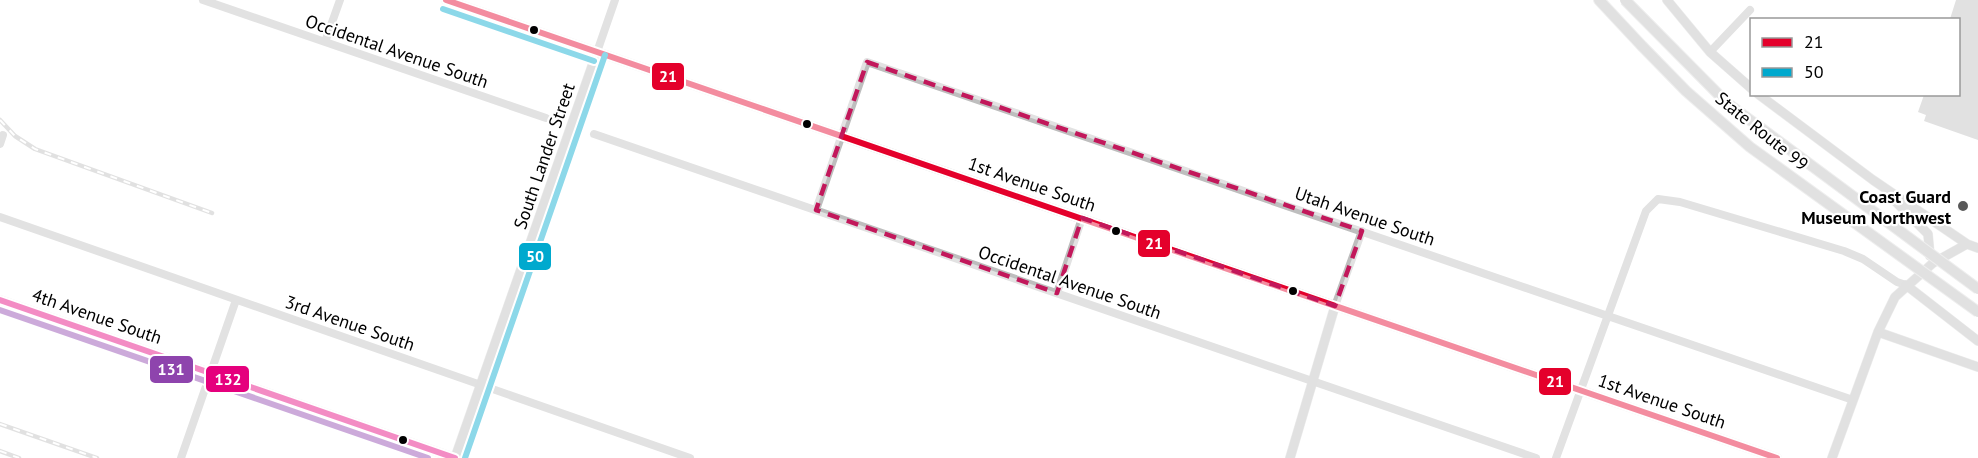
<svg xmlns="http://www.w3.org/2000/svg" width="1978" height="458" font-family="'PT Sans',sans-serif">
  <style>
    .water { fill: #bcbcbc }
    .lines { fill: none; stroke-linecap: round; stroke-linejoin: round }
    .major-casing { stroke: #dbdbdb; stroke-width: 10 }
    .highway-casing { stroke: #dbdbdb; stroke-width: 12 }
    .minor { stroke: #bebebe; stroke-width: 8 }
    .major { stroke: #bdbdbd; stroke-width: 9 }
    .highway { stroke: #bdbdbd; stroke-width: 10 }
    .rail-casing { stroke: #bdbdbd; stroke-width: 4.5 }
    .rail { stroke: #fff; stroke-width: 2; stroke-dasharray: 7; stroke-linecap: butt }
    .highway-bridge-casing { stroke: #dbdbdb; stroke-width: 12; stroke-linecap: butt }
    .highway-bridge { stroke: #bdbdbd; stroke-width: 10 }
    .bus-1-casing { stroke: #fff; stroke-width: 10 }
    .bus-2-casing { stroke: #fff; stroke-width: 10 }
    .bus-3-casing { stroke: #fff; stroke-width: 10 }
    .bus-4-casing { stroke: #fff; stroke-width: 10 }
    .bus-1 { stroke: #e4002b; stroke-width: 6 }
    .bus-2 { stroke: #00a9ce; stroke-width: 6 }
    .bus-3 { stroke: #e5007d; stroke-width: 6 }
    .bus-4 { stroke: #8e44ad; stroke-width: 6 }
    .marked { fill: none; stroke: #c2185b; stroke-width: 4.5; stroke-dasharray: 12 8; stroke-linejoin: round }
    .bus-dot { fill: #000; stroke: #fff; stroke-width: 2 }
    .poi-dot { fill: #595959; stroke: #fff; stroke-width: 2 }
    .labels { text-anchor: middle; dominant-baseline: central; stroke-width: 4.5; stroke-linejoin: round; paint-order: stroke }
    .street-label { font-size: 18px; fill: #000; stroke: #fff }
    .poi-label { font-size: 18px; font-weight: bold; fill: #000; stroke: #fff; text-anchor: end }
    .line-badge { stroke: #fff; stroke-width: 2 }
    .badge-label { font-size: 16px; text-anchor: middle; font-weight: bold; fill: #fff }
  </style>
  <rect width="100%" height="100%" fill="#fff"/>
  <!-- water -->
  <path class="water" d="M 1956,0 L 1978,0 L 1978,140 L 1924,121 L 1926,115 L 1918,112 L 1924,95 L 1958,94 L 1958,20 L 1950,19 Z"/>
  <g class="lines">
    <!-- major casing -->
    <g class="major-casing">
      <path id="major" d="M 446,0 L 1777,458
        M 1667,0 L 1710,52 L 1752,89
        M 1758,94 L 1873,180 L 1967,244 L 1978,248
        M 1894,200 L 1928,234 L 1930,256
        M 1906,285 L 1978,341
        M 0,300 L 455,458
        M 1878,332 L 1978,367
        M 455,458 L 597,52
        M 1290,458 L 1335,306
        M 1832,458 L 1878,332 L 1895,297 L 1933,263 L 1967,244"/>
    </g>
    <!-- highway casing -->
    <g class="highway-casing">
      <path id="highway" d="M 1599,0 L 1642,46"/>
    </g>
    <!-- minor -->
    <path class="minor" d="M 203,0 L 546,118
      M 325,42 L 340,0
      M 597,52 L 615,0
      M 1710,52 L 1750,10
      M 594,134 L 1536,458
      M 0,144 L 3,135
      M 816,210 L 867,62 L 1853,400
      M 0,217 L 690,458
      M 1057,293 L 1082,218
      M 1335,306 L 1362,231
      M 181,458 L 236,300
      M 1556,458 L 1646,211 L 1658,199 L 1680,202 L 1844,251 L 1863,259 L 1897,282 L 1906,285"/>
    <!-- major -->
    <use href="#major" class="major"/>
    <!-- highway -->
    <use href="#highway" class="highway"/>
    <!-- rail casing -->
    <g class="rail-casing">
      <path id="rail" d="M 0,120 L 15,136 L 35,149 L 212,213
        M 0,424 L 97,458
        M 0,451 L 19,458"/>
    </g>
    <!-- rail -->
    <use href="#rail" class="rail"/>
    <!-- highway-bridge casing -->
    <g class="highway-bridge-casing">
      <path id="highway-bridge" d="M 1625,0 L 1727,103 L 1978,289
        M 1642,46 L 1686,91 L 1750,147 L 1978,312"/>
    </g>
    <!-- highway-bridge -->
    <use href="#highway-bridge" class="highway-bridge"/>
    <!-- bus-1 casing -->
    <g class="bus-1-casing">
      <path id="bus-1" d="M 446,0 L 1777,458"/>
    </g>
    <!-- bus-2 casing -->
    <g class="bus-2-casing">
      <path id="bus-2" d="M 443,9 L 594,61
        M 465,458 L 605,55"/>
    </g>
    <!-- bus-3 casing -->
    <g class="bus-3-casing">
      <path id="bus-3" d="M 0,300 L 455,458"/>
    </g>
    <!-- bus-4 casing -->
    <g class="bus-4-casing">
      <path id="bus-4" d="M 0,310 L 428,458"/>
    </g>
    <!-- bus-1 -->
    <use href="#bus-1" class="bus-1"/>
    <!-- bus-2 -->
    <use href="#bus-2" class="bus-2"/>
    <!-- bus-3 -->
    <use href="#bus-3" class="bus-3"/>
    <!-- bus-4 -->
    <use href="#bus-4" class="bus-4"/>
  </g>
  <!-- marked area -->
  <path d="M0 0H1978V458H0ZM 867,62 L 1362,231 L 1335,306 L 1082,218 L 1057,293 L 816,210 Z" fill="#fff" fill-opacity=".55" fill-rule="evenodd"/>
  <path class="marked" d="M 867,62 L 1362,231 L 1335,306 L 1082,218 L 1057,293 L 816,210 Z"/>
  <!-- markers -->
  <g class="bus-dot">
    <circle cx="534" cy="30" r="5"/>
    <circle cx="807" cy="124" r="5"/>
    <circle cx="1116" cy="231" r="5"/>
    <circle cx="1293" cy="291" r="5"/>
    <circle cx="403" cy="440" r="5"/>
  </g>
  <circle class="poi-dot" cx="1963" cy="206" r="6"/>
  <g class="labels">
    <!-- street labels -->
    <g class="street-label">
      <text transform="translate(397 51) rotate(19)">Occidental Avenue South</text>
      <text transform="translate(1762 131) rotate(39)">State Route 99</text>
      <text transform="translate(544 156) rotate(-71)">South Lander Street</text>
      <text transform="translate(1032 184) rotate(19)">1st Avenue South</text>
      <text transform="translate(1365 216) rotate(19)">Utah Avenue South</text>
      <text transform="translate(1070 282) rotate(19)">Occidental Avenue South</text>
      <text transform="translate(97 316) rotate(19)">4th Avenue South</text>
      <text transform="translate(350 323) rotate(19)">3rd Avenue South</text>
      <text transform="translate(1662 401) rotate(19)">1st Avenue South</text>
    </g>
    <!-- poi labels -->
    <g class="poi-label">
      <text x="1951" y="196">Coast Guard<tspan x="1951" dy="21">Museum Northwest</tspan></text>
    </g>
  </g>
  <g class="line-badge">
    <rect x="651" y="62" width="34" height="29" rx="6" fill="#e4002b"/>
    <rect x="1137" y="229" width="34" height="29" rx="6" fill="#e4002b"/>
    <rect x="518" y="242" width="34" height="29" rx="6" fill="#00a9ce"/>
    <rect x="149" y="355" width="45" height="29" rx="6" fill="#8e44ad"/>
    <rect x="205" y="365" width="45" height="28" rx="6" fill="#e5007d"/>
    <rect x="1538" y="367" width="34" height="29" rx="6" fill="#e4002b"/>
  </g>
  <g class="badge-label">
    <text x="668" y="82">21</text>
    <text x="1154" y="249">21</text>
    <text x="535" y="262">50</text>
    <text x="171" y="375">131</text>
    <text x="228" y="385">132</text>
    <text x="1555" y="387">21</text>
  </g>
  <!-- legend -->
  <rect x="1750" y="18" width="210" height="78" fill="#ffffff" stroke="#999999" stroke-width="1.5"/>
  <rect x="1762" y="38" width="30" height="9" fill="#e4002b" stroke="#999999" stroke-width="1.5"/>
  <text x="1804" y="48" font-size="18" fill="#000000">21</text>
  <rect x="1762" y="68" width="30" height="9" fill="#00a9ce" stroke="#999999" stroke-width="1.5"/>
  <text x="1804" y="78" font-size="18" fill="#000000">50</text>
</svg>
